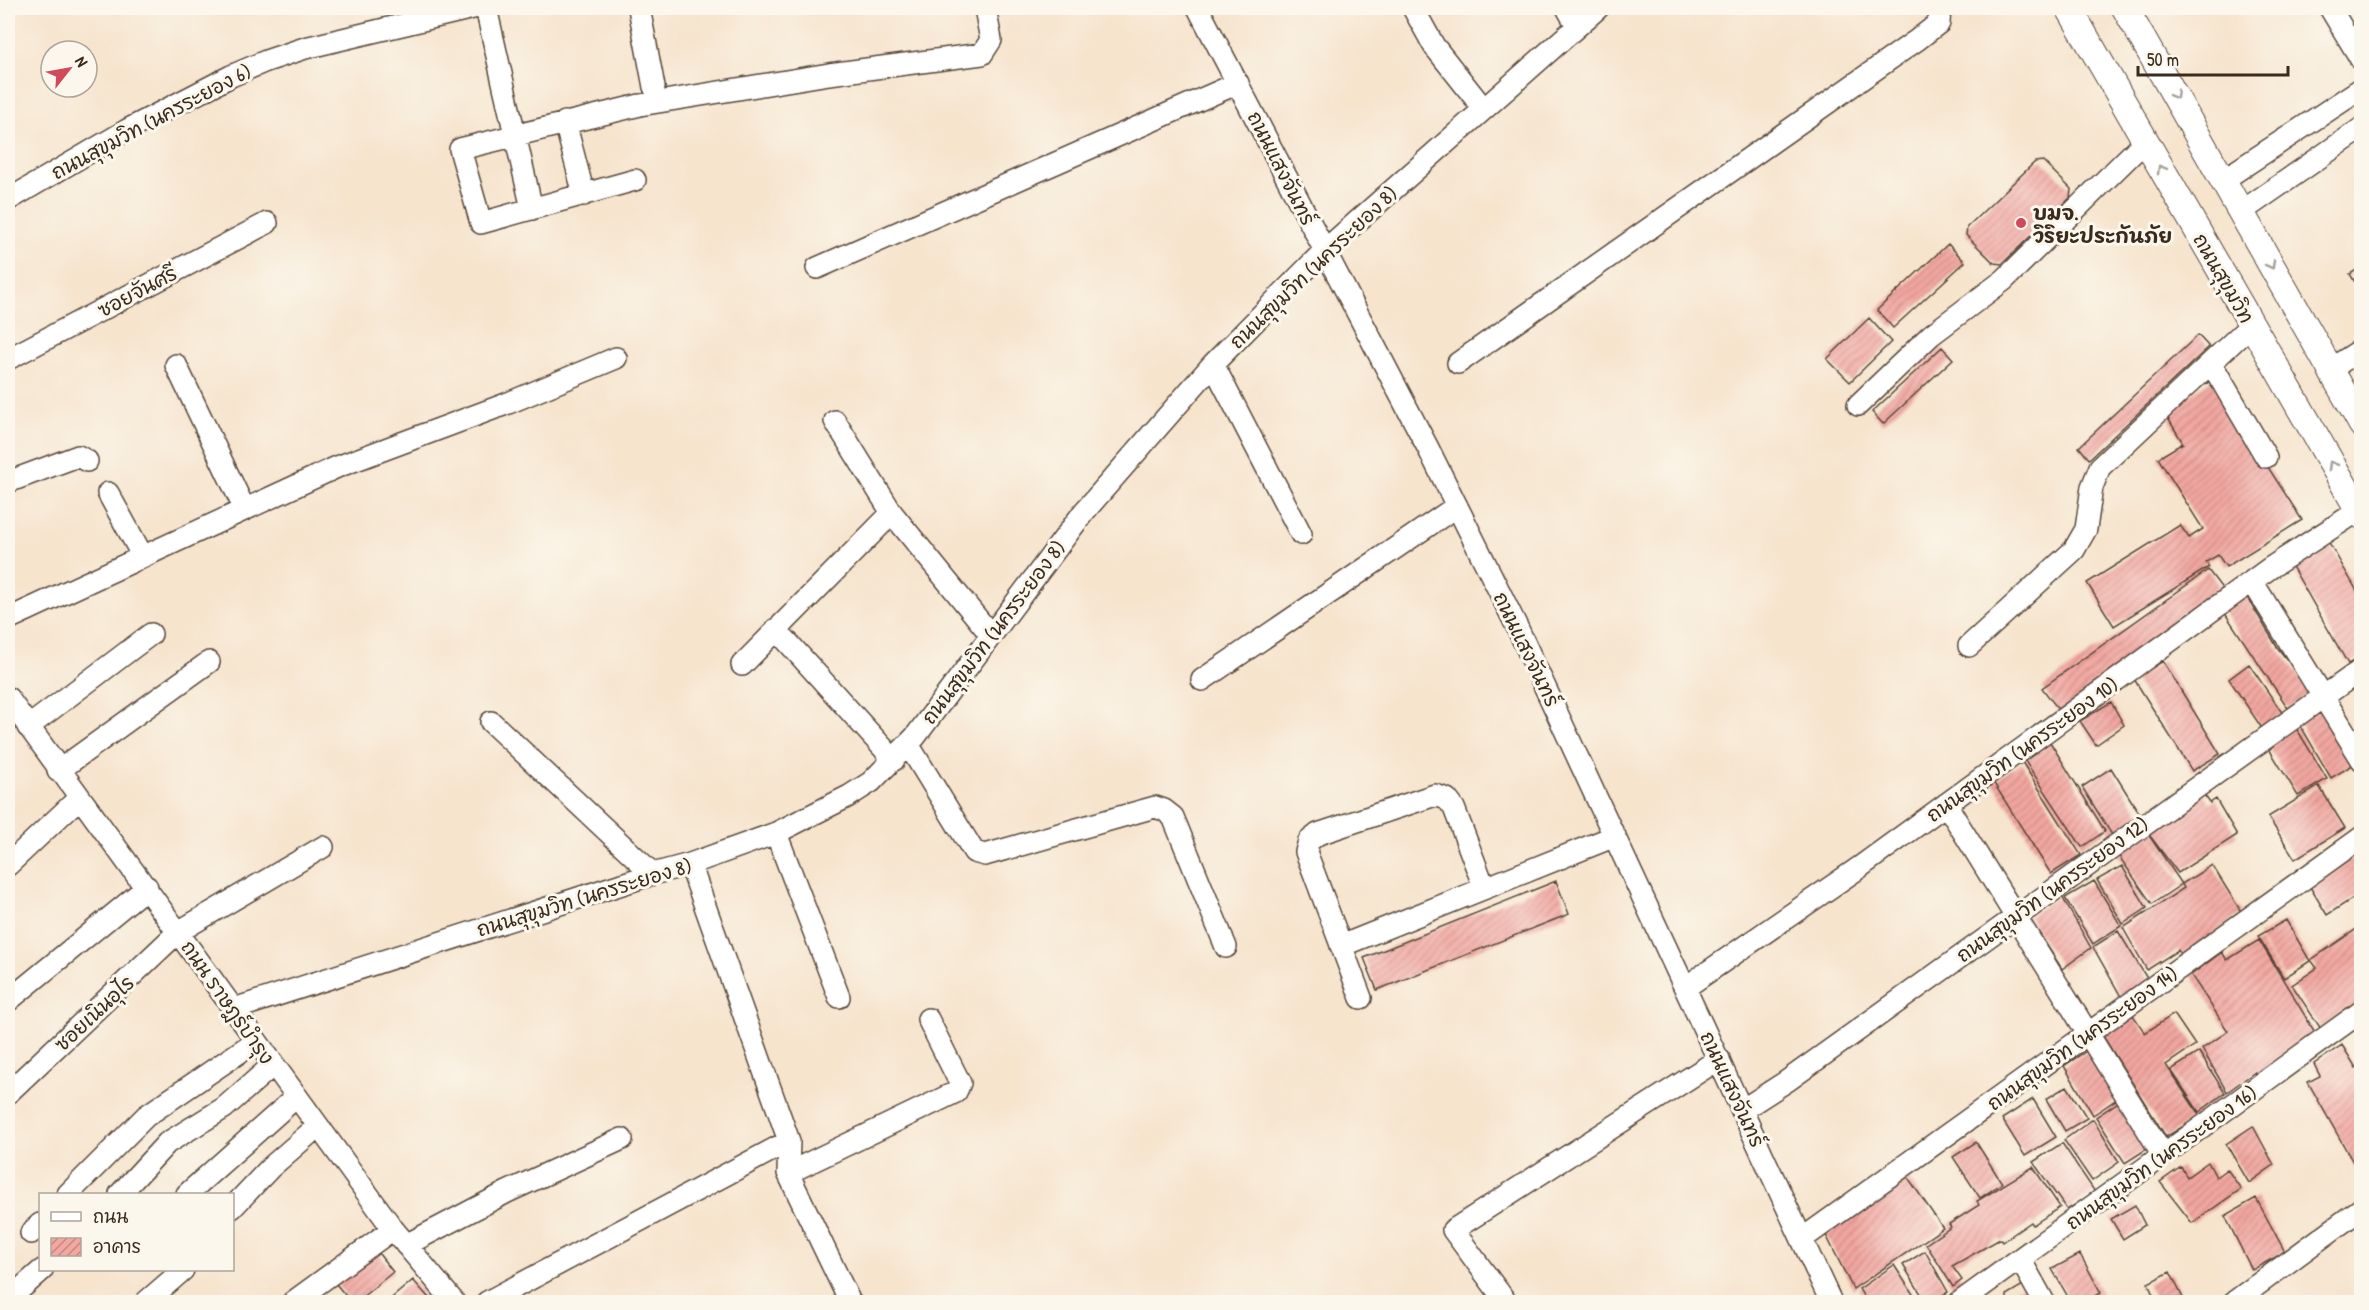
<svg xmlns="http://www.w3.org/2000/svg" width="2369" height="1310" font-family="'Patrick Hand','Playpen Sans Thai',sans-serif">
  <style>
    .building { fill: url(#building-hatch) }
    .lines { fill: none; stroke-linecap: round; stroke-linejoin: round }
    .minor-casing { stroke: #574638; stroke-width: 24 }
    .major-casing { stroke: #574638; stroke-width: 28 }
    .minor { stroke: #fff; stroke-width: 21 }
    .major { stroke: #fff; stroke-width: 26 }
    .oneway { stroke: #a79f9a }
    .poi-dot { fill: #d1495b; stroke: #fbf7ec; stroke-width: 2 }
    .labels { text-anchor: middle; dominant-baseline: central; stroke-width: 6; stroke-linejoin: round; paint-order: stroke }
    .street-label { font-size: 20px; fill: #3b2a1e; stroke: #fbf7ec }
    .poi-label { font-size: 20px; font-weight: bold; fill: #3b2a1e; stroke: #fbf7ec; text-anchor: start }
  </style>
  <defs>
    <pattern id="building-hatch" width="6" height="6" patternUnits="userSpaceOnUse" patternTransform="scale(1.5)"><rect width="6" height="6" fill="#f3a7a1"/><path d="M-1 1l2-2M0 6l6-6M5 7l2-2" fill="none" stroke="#c68883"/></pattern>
  </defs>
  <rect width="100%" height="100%" fill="#fbf7ec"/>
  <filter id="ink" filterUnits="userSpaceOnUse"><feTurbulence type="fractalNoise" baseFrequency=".0167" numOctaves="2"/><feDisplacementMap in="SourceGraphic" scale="12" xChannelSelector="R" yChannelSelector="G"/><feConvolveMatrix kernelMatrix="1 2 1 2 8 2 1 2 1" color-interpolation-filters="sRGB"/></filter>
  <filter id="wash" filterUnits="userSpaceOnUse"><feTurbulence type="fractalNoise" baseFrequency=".008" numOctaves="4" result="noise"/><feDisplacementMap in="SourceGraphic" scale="24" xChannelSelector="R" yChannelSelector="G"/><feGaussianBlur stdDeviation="1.35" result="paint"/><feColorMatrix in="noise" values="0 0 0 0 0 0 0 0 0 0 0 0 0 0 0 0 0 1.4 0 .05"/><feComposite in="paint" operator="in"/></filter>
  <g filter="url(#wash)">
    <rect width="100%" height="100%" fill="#f6e4cd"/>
    <g id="blocks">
      <!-- building -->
      <path class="building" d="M 2043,161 L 2071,189 L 2070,198 L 2002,264 L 1994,263 L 1966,235 L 1967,227 L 2035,162 Z
        M 1948,244 L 1965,262 L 1893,328 L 1877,310 Z
        M 2361,267 L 2361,292 L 2350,274 Z
        M 1869,318 L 1891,342 L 1850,382 L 1827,359 Z
        M 2198,335 L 2209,347 L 2089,459 L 2079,447 Z
        M 1942,347 L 1953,359 L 1883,424 L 1872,412 Z
        M 2212,380 L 2302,520 L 2226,567 L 2218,555 L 2206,562 L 2209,567 L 2114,626 L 2087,583 L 2180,525 L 2189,538 L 2203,529 L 2158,458 L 2183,443 L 2163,410 Z
        M 2327,539 L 2361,598 L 2361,657 L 2348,664 L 2289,561 Z
        M 2208,570 L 2227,595 L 2061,713 L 2042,688 Z
        M 2246,595 L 2277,647 L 2312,692 L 2288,708 L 2224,612 Z
        M 2163,661 L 2220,754 L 2192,771 L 2134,679 Z
        M 2249,664 L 2283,714 L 2263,730 L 2229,679 Z
        M 2111,702 L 2124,725 L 2096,745 L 2080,721 Z
        M 2323,707 L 2356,763 L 2331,778 L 2299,723 Z
        M 2295,726 L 2327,779 L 2298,796 L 2266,744 Z
        M 2050,742 L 2105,831 L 2082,847 L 2025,761 Z
        M 2022,762 L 2081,855 L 2051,874 L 1993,782 Z
        M 2111,768 L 2141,816 L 2112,835 L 2082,787 Z
        M 2319,786 L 2345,828 L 2295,859 L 2268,817 Z
        M 2202,792 L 2210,803 L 2216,799 L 2237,835 L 2178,873 L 2147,832 Z
        M 2148,834 L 2182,884 L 2212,865 L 2242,913 L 2182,957 L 2178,950 L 2147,970 L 2123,928 L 2184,888 L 2182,884 L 2152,904 L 2118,855 Z
        M 2361,852 L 2361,902 L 2358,895 L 2327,915 L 2310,887 Z
        M 2122,866 L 2147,908 L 2123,924 L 2097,880 Z
        M 1556,881 L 1569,914 L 1377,990 L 1364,958 Z
        M 2094,881 L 2121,926 L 2093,944 L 2065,898 Z
        M 2061,895 L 2091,948 L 2062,969 L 2028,916 Z
        M 2286,920 L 2310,961 L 2284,978 L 2258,936 Z
        M 2361,926 L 2361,1002 L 2321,1029 L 2292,985 L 2317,968 L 2311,960 Z
        M 2118,931 L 2148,980 L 2123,1000 L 2093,947 Z
        M 2259,940 L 2316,1034 L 2257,1075 L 2255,1072 L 2227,1092 L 2202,1049 L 2228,1031 L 2191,975 L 2222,952 L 2227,960 Z
        M 2174,1014 L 2195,1045 L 2166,1065 L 2200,1116 L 2166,1137 L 2103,1036 L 2133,1015 L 2145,1033 Z
        M 2342,1045 L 2356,1068 L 2361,1064 L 2361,1169 L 2358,1171 L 2308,1082 L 2320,1076 L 2314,1064 Z
        M 2088,1050 L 2117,1099 L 2093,1115 L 2064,1066 Z
        M 2199,1052 L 2225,1093 L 2199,1112 L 2171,1070 Z
        M 2067,1086 L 2087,1118 L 2065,1131 L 2046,1099 Z
        M 2033,1099 L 2056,1137 L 2025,1156 L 2002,1119 Z
        M 2123,1099 L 2153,1145 L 2125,1163 L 2096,1117 Z
        M 2093,1119 L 2119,1162 L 2092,1181 L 2064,1140 Z
        M 2253,1126 L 2274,1165 L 2249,1183 L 2226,1144 Z
        M 1976,1142 L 2002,1183 L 1980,1198 L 1953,1157 Z
        M 2062,1143 L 2095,1192 L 2067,1210 L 2033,1162 Z
        M 2208,1162 L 2216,1177 L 2227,1169 L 2241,1189 L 2192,1223 L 2160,1182 L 2181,1167 L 2187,1177 Z
        M 2033,1167 L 2060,1207 L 2033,1225 L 2031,1222 L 2002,1242 L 2000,1239 L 1952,1266 L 1962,1280 L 1953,1287 L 1926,1244 L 1951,1227 L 1949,1224 L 1979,1205 L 1977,1201 Z
        M 1907,1176 L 1943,1228 L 1853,1289 L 1826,1235 Z
        M 2256,1198 L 2285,1252 L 2252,1270 L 2225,1216 Z
        M 2135,1205 L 2145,1225 L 2123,1239 L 2111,1219 Z
        M 372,1245 L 393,1272 L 356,1302 L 351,1302 L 331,1278 Z
        M 1925,1251 L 1948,1292 L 1932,1302 L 1926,1302 L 1903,1265 Z
        M 2080,1254 L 2101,1293 L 2083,1302 L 2071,1302 L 2052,1269 Z
        M 1894,1265 L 1918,1302 L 1867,1302 L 1859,1289 Z
        M 2170,1272 L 2185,1302 L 2156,1302 L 2148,1283 Z
        M 413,1280 L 428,1297 L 422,1302 L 387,1302 Z
        M 2028,1282 L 2038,1302 L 2009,1302 L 2006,1295 Z"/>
    </g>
  </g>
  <g filter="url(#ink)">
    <use href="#blocks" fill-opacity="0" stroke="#574638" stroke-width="1.5"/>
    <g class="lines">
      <!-- minor casing -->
      <g class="minor-casing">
        <path id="minor" d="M 486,8 L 532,209
          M 639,8 L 654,87
          M 1198,8 L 1428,448 L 1517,627 L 1831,1302
          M 1413,8 L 1434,46 L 1483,108
          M 1567,8 L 1577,26
          M 2330,8 L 2362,61
          M 565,122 L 584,195
          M 635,180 L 481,223 L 460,149 L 640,105 L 829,74 L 982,54 L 991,40 L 985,8
          M 2223,180 L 2362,88
          M 8,200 L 127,130 L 231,76 L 266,61 L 305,48 L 473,8
          M 2241,212 L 2362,128
          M 817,268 L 1238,83
          M 8,359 L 267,223
          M 1458,363 L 1917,40 L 1939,23 L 1940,8
          M 2211,363 L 2266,457
          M 1213,364 L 1301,534
          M 176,365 L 244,508
          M 2329,370 L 2362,349
          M 1858,405 L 1931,335 L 2004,280 L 2145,141
          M 835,421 L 892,513 L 990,634
          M 8,482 L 78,456 L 87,461
          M 108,493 L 142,555
          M 2252,581 L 2362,760
          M 8,619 L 337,467 L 506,404 L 616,358
          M 776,629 L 894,760
          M 1969,646 L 2074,550 L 2086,529 L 2092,487 L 2100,467 L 2251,325
          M 742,665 L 892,513
          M 1202,680 L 1457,506
          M 8,698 L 393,1229 L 454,1302
          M 491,722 L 653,874
          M 28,727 L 151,634
          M 908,744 L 974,852 L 985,855 L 1155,807 L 1164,810 L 1173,817 L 1226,947
          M 58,771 L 209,662
          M 1946,804 L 2163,1155
          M 776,833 L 839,997
          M 690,864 L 789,1141 L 788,1173 L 850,1302
          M 8,865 L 78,799
          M 1341,946 L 1615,836
          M 1686,987 L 1860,867 L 2270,568 L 2358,511
          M 1361,998 L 1306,852 L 1309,841 L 1318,834 L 1435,795 L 1447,799 L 1454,808 L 1484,887
          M 8,1001 L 147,887
          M 234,1009 L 653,874 L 690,864 L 776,833 L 849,796 L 871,782 L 915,737 L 1083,513 L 1213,364 L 1325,250 L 1598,8
          M 8,1093 L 178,932 L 323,847
          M 1742,1110 L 1787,1081 L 2362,669
          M 788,1173 L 956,1092 L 960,1083 L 928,1019
          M 68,1194 L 146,1116 L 256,1041
          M 120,1194 L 167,1143 L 224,1108 L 273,1065
          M 187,1194 L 296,1097
          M 232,1208 L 271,1167 L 318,1126
          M 31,1233 L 40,1224
          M 1802,1239 L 2362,837
          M 406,1245 L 507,1192 L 622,1139
          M 2020,1259 L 2044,1302
          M 8,1300 L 42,1270
          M 146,1302 L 183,1270
          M 293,1302 L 393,1229
          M 487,1302 L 789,1141
          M 1506,1302 L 1453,1230 L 1719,1059
          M 1960,1302 L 2362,1011
          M 2234,1302 L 2362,1208"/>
      </g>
      <!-- major casing -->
      <g class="major-casing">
        <path id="major" d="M 2069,8 L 2362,516
          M 2125,8 L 2362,425"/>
      </g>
      <!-- minor -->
      <use href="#minor" class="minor"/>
      <!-- major -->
      <use href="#major" class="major"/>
    </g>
    <!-- one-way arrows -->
    <defs><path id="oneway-chevron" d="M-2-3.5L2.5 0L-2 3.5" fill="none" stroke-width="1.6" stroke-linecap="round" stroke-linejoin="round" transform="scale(1.5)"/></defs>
    <g class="oneway">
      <use href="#oneway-chevron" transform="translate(2175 95) rotate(60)"/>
      <use href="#oneway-chevron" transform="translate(2161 169) rotate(-120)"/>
      <use href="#oneway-chevron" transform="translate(2271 265) rotate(61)"/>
      <use href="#oneway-chevron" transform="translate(2332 465) rotate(-120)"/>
    </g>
  </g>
  <!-- markers -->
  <circle class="poi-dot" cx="2021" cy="223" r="6"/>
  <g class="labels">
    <!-- street labels -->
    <g class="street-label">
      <text transform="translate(151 121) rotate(-28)">ถนนสุขุมวิท (นครระยอง 6)</text>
      <text transform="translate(1282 168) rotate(63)">ถนนแสงจันทร์</text>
      <text transform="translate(1313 267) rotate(-44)">ถนนสุขุมวิท (นครระยอง 8)</text>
      <text transform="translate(2224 278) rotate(60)">ถนนสุขุมวิท</text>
      <text transform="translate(137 291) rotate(-28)">ซอยจันศรี</text>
      <text transform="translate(993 632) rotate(-53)">ถนนสุขุมวิท (นครระยอง 8)</text>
      <text transform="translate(1527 649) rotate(64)">ถนนแสงจันทร์</text>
      <text transform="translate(2022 749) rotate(-36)">ถนนสุขุมวิท (นครระยอง 10)</text>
      <text transform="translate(2052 889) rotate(-36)">ถนนสุขุมวิท (นครระยอง 12)</text>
      <text transform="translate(584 897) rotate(-17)">ถนนสุขุมวิท (นครระยอง 8)</text>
      <text transform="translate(228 1002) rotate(55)">ถนน ราษฎร์บำรุง</text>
      <text transform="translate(94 1013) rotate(-43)">ซอยเนินอุไร</text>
      <text transform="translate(2082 1038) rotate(-36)">ถนนสุขุมวิท (นครระยอง 14)</text>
      <text transform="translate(1733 1089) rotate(65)">ถนนแสงจันทร์</text>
      <text transform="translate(2161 1157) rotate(-36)">ถนนสุขุมวิท (นครระยอง 16)</text>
    </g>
    <!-- poi labels -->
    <g class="poi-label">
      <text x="2033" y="212">บมจ.<tspan x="2033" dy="23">วิริยะประกันภัย</tspan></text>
    </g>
  </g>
  <!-- margin -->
  <rect width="2369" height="1310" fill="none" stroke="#fbf7ec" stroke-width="30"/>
  <!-- legend -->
  <rect x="39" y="1193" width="195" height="78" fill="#fbf7ec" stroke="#aea59a" stroke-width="1.5"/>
  <rect x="51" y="1212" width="30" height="9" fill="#ffffff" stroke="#aea59a" stroke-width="1.5"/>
  <text x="93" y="1223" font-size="18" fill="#3b2a1e">ถนน</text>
  <rect x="51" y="1238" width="30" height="18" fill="url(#building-hatch)" stroke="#aea59a" stroke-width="1.5"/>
  <text x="93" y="1253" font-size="18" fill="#3b2a1e">อาคาร</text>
  <!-- north arrow -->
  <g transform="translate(69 69) rotate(59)"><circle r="28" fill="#fbf7ec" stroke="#aea59a" stroke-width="1.5"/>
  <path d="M0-4.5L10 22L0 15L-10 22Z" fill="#d1495b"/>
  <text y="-9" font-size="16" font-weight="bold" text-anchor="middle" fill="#3b2a1e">N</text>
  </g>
  <!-- scale -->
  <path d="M2138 66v9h150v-9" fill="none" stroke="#3b2a1e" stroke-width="3"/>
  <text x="2147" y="66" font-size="18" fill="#3b2a1e" stroke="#fbf7ec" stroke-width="4.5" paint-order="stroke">50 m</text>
</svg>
